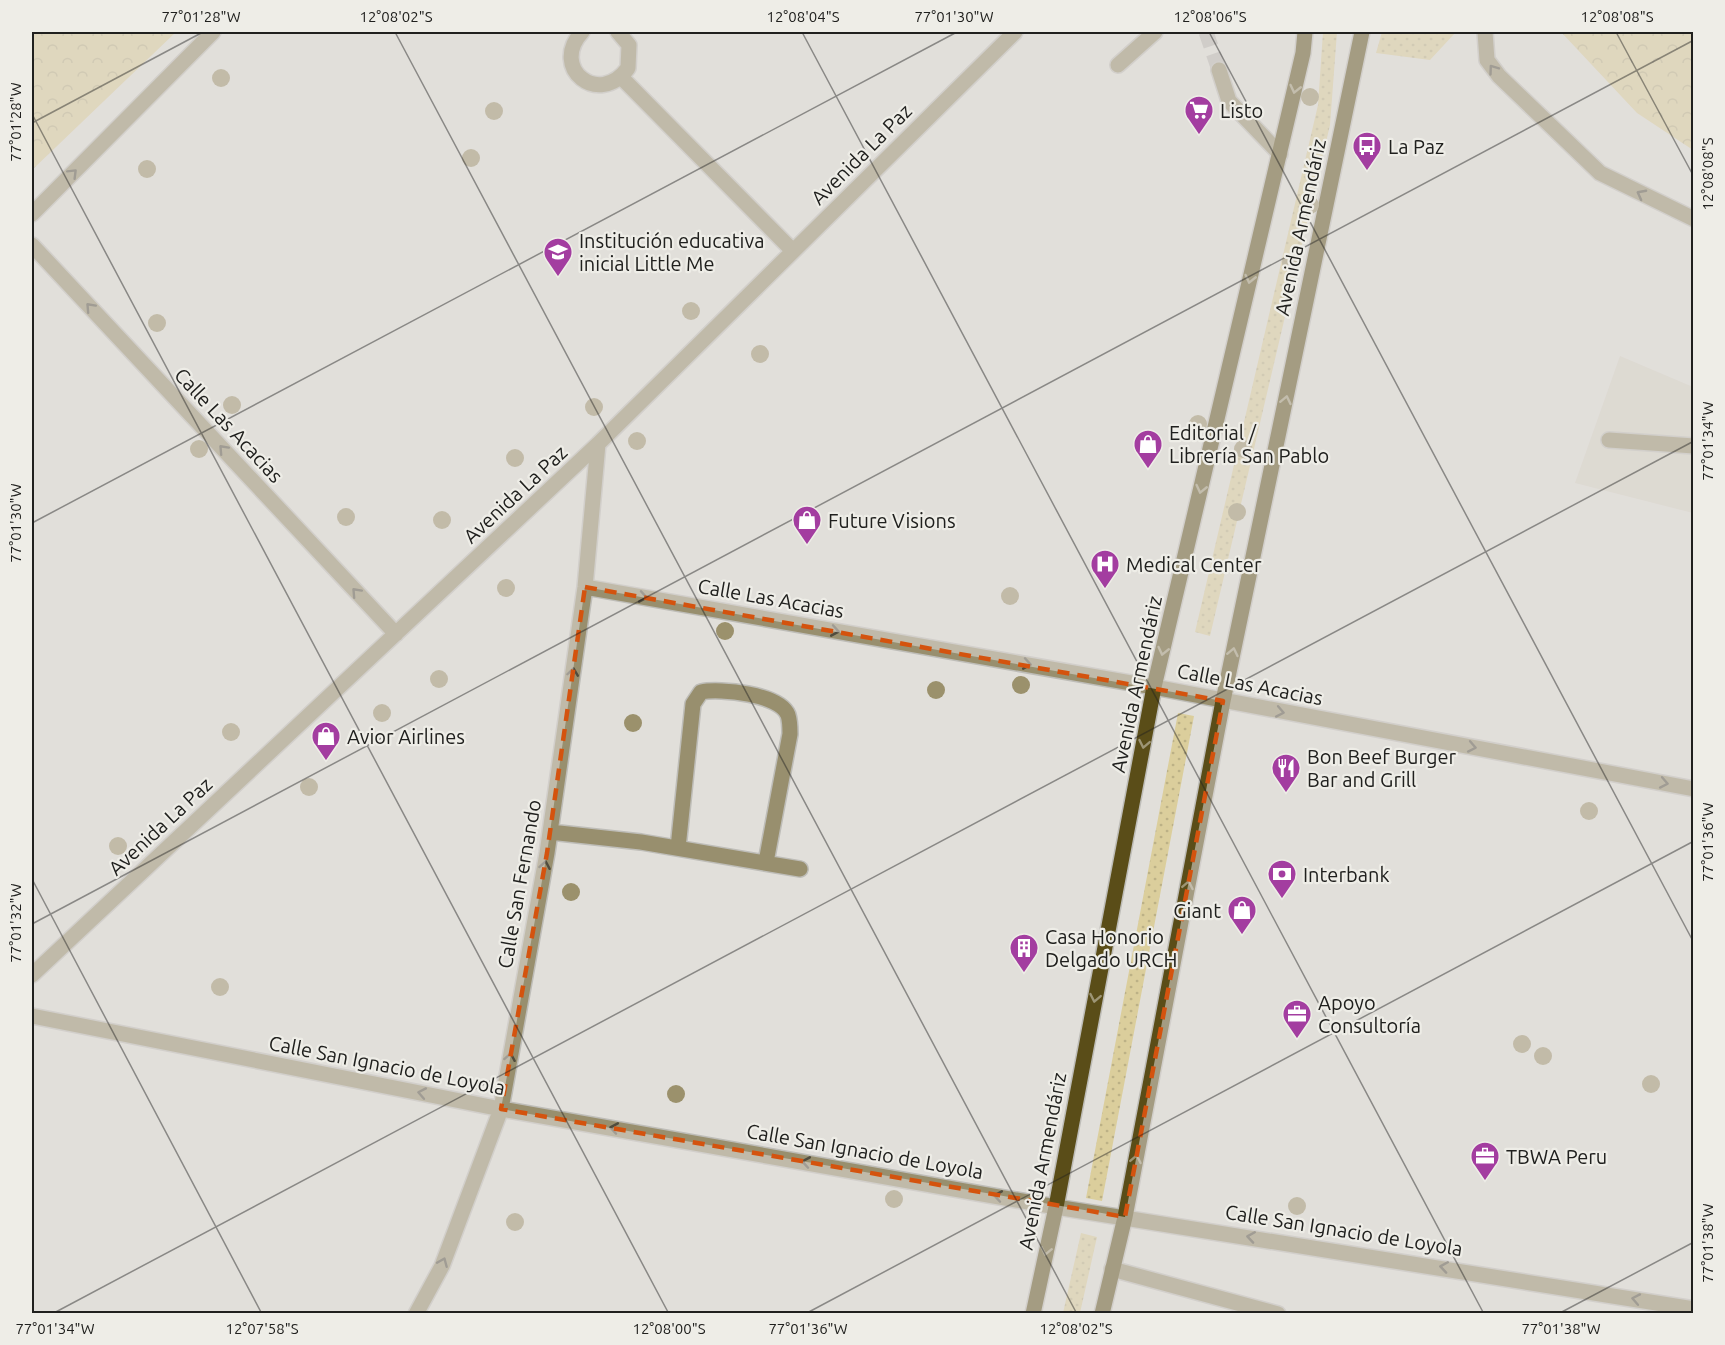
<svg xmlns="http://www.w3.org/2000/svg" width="1725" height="1345" font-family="Ubuntu,sans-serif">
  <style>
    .built { fill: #d7d4c8 }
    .grass { fill: url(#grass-dots) }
    .park { fill: url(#park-crowns) }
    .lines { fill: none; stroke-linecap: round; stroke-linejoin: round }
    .minor-tunnel { stroke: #bab9b4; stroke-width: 15; stroke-dasharray: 15 8; stroke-linecap: butt }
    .minor-casing { stroke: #bebdb8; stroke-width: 18 }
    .major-casing { stroke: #bebdb8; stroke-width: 18 }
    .minor { stroke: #988f6e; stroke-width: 15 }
    .major { stroke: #5a4d18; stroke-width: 15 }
    .tree { fill: #9b916c }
    .oneway { stroke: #504c3e }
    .oneway2 { stroke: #9d9575 }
    .marked { fill: none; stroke: #d4530e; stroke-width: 4.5; stroke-dasharray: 12 8; stroke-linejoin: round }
    .ticks { fill: none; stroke: #20201e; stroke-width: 1.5; stroke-opacity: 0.45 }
    .labels { text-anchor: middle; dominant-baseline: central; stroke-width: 4.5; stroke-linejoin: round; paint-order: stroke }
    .poi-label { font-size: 20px; fill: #20201e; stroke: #eeede7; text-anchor: start }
    .street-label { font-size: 20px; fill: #20201e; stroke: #eeede7 }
    .neatline { fill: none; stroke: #20201e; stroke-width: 2 }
    .ticks-label { font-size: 15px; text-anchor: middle; fill: #20201e }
  </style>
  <defs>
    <pattern id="grass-dots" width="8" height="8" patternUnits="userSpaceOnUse" patternTransform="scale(1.5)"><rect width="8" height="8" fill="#dbce9c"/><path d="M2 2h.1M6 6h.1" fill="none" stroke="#bcb186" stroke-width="1.8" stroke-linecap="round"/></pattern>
    <pattern id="park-crowns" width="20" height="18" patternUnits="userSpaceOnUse" patternTransform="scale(1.5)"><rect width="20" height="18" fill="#dbce9c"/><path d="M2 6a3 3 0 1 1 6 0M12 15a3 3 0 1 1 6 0" fill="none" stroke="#bcb186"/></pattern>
  </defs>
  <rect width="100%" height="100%" fill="#e1dfda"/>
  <!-- built -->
  <path class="built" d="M 1620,356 L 1693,387 L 1693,513 L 1575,483 Z"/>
  <!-- grass -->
  <path class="grass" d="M 1323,32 L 1337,32 L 1330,125 L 1210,636 L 1195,632 L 1318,105 Z
    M 1382,32 L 1456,32 L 1430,60 L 1376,53 Z
    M 1178,713 L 1194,716 L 1102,1201 L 1086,1198 Z
    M 1081,1233 L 1097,1237 L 1080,1313 L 1063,1313 Z"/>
  <!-- park -->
  <path class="park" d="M 32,32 L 176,32 L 32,170 Z
    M 1561,32 L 1693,32 L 1693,150 L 1637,113 Z"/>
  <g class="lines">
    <!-- minor-tunnel -->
    <path class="minor-tunnel" d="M 1206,32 L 1219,70"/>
    <!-- minor casing -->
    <g class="minor-casing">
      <path id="minor" d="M 582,32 C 549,68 599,108 628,68 L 629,45 L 618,32
        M 1485,32 L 1487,60 L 1499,76 L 1600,173 L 1694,219
        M 1118,65 L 1155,32
        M 1219,70 L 1229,101 L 1280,154
        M 621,77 L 793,251
        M 32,214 L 213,32
        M 32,245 L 396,634
        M 1609,440 L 1694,446
        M 585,587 L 1154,687 L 1694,789
        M 550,832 L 641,842 L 800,869
        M 678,848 L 693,704 L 701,692 C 720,688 780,694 788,715 C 790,721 790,728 790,734 L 766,862
        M 32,975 L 598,444 L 1015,32
        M 32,1016 L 501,1109 L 1056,1207 L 1694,1309
        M 1112,1269 L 1278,1314
        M 416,1314 L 442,1266 L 501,1109 L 547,853 L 585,587 L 598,444"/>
    </g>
    <!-- major casing -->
    <g class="major-casing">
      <path id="major" d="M 1033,1314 L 1056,1207 L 1154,687 L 1303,53 L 1305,32
        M 1102,1314 L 1125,1217 L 1223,701 L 1362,32"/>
    </g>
    <!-- minor -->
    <use href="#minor" class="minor"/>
    <!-- major -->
    <use href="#major" class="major"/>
  </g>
  <!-- trees -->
  <g class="tree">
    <circle cx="221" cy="78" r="9"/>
    <circle cx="1310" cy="97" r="9"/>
    <circle cx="494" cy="111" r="9"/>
    <circle cx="471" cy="158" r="9"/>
    <circle cx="147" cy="169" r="9"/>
    <circle cx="1310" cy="205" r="9"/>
    <circle cx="1291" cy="263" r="9"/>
    <circle cx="691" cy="311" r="9"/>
    <circle cx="157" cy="323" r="9"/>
    <circle cx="760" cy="354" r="9"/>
    <circle cx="232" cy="405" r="9"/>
    <circle cx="594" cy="407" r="9"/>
    <circle cx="1198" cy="424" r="9"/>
    <circle cx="637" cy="441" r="9"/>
    <circle cx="199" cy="449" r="9"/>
    <circle cx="1243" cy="449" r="9"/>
    <circle cx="515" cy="458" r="9"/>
    <circle cx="1237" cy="512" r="9"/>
    <circle cx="346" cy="517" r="9"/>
    <circle cx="442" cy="520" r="9"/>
    <circle cx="506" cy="588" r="9"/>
    <circle cx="1010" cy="596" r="9"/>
    <circle cx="725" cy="631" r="9"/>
    <circle cx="439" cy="679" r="9"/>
    <circle cx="1021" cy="685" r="9"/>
    <circle cx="936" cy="690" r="9"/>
    <circle cx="382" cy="713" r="9"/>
    <circle cx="633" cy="723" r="9"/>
    <circle cx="231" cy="732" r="9"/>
    <circle cx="309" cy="787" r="9"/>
    <circle cx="1589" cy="811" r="9"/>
    <circle cx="118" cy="846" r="9"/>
    <circle cx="571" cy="892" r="9"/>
    <circle cx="220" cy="987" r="9"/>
    <circle cx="1522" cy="1044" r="9"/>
    <circle cx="1543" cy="1056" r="9"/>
    <circle cx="1651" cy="1084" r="9"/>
    <circle cx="676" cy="1094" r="9"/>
    <circle cx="894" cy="1199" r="9"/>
    <circle cx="1297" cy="1206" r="9"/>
    <circle cx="515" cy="1222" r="9"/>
  </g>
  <!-- one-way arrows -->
  <defs><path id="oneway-chevron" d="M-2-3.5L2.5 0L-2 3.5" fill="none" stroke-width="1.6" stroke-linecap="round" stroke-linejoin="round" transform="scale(1.5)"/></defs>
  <g class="oneway">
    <use href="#oneway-chevron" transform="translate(1493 69) rotate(-126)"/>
    <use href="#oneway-chevron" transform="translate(73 173) rotate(-45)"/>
    <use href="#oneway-chevron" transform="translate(1641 194) rotate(-152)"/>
    <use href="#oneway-chevron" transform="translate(90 307) rotate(-133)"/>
    <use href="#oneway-chevron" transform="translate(223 449) rotate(-133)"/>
    <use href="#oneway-chevron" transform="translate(356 592) rotate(-133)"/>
    <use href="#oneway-chevron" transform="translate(643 597) rotate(10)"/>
    <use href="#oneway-chevron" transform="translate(835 631) rotate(10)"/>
    <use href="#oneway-chevron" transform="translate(1027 664) rotate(10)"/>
    <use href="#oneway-chevron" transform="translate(573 672) rotate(-82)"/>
    <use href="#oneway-chevron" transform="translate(1280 712) rotate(11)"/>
    <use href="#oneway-chevron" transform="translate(1472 747) rotate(11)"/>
    <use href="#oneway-chevron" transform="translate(1664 783) rotate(11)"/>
    <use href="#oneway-chevron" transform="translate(545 865) rotate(-80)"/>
    <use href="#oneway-chevron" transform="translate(510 1057) rotate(-80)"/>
    <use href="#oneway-chevron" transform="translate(422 1093) rotate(-169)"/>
    <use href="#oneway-chevron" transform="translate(614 1128) rotate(-170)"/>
    <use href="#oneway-chevron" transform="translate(806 1162) rotate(-170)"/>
    <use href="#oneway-chevron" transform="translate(998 1196) rotate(-170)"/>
    <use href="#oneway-chevron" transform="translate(1251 1237) rotate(-171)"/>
    <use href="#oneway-chevron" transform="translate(443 1262) rotate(-67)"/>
    <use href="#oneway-chevron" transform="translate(1444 1267) rotate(-171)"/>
    <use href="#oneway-chevron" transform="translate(1636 1299) rotate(-169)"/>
  </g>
  <g class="oneway2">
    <use href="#oneway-chevron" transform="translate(1295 89) rotate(103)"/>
    <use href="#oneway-chevron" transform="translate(1250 279) rotate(103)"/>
    <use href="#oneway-chevron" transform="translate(1286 400) rotate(-78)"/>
    <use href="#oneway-chevron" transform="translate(1201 489) rotate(103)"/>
    <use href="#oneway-chevron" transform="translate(1163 651) rotate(103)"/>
    <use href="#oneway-chevron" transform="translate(1233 652) rotate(-78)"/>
    <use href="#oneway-chevron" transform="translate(1144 744) rotate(101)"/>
    <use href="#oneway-chevron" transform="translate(1188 885) rotate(-79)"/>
    <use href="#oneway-chevron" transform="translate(1095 998) rotate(101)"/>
    <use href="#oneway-chevron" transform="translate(1136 1159) rotate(-79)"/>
    <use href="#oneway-chevron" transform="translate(1046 1251) rotate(102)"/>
  </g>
  <!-- marked area -->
  <path d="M0 0H1725V1345H0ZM 585,587 L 1223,701 L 1125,1217 L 501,1109 L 547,853 Z" fill="#e1dfda" fill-opacity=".55" fill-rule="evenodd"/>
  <path class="marked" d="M 585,587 L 1223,701 L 1125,1217 L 501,1109 L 547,853 Z"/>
  <!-- ticks -->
  <path class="ticks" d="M 395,32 L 1077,1314M 802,32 L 1484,1314M 1209,32 L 1694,943M 1616,32 L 1694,177M 32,114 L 669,1314M 32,123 L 203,32M 32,523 L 957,32M 32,879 L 262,1314M 32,924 L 1694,40M 52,1314 L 1694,441M 805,1314 L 1694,841M 1558,1314 L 1694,1242"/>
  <!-- icons -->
  <defs>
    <g id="supermarket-pin" transform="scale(1.5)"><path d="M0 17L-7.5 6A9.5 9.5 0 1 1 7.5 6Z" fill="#a33da0" stroke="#eeede7"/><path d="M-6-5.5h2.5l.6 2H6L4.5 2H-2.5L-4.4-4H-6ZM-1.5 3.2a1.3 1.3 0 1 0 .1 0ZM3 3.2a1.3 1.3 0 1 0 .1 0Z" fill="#fff"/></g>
    <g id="bus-pin" transform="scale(1.5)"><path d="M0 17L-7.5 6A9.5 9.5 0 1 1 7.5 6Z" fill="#a33da0" stroke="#eeede7"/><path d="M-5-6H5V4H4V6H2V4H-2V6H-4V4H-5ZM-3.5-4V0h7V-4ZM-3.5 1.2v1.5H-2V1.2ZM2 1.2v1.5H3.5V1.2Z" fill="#fff"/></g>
    <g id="school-pin" transform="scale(1.5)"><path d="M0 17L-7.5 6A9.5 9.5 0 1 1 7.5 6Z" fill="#a33da0" stroke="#eeede7"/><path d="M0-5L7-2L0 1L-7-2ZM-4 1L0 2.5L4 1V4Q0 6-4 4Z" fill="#fff"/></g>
    <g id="shop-pin" transform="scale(1.5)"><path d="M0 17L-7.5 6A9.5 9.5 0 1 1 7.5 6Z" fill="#a33da0" stroke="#eeede7"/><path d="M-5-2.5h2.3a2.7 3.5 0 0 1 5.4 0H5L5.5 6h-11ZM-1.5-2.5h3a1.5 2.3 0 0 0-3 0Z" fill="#fff"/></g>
    <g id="hospital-pin" transform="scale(1.5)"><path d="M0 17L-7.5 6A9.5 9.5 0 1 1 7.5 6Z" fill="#a33da0" stroke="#eeede7"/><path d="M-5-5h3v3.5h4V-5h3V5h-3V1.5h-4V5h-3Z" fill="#fff"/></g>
    <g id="restaurant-pin" transform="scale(1.5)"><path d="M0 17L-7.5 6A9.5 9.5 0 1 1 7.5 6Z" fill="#a33da0" stroke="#eeede7"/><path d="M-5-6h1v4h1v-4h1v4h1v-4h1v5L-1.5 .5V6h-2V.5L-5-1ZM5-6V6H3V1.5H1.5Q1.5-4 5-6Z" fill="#fff"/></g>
    <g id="bank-pin" transform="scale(1.5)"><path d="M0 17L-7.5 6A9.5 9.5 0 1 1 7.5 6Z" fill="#a33da0" stroke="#eeede7"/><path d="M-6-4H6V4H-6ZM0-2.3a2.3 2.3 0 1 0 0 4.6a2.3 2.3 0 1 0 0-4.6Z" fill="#fff"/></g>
    <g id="building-pin" transform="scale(1.5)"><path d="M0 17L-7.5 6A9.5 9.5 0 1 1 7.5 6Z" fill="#a33da0" stroke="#eeede7"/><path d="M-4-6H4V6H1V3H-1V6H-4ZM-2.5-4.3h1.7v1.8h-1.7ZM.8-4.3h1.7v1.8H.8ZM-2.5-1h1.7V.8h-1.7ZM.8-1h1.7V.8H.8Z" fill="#fff"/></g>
    <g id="office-pin" transform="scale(1.5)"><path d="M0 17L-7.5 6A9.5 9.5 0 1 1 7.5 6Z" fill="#a33da0" stroke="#eeede7"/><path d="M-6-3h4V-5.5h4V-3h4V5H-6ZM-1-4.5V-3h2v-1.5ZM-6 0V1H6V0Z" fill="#fff"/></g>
  </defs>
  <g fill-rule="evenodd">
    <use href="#supermarket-pin" x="1199" y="110"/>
    <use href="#bus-pin" x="1367" y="146"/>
    <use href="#school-pin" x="558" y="252"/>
    <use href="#shop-pin" x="1148" y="444"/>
    <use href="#shop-pin" x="807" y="520"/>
    <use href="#hospital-pin" x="1105" y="564"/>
    <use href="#shop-pin" x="326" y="736"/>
    <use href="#restaurant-pin" x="1286" y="768"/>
    <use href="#bank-pin" x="1282" y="874"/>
    <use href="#shop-pin" x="1242" y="910"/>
    <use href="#building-pin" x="1024" y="948"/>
    <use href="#office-pin" x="1297" y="1014"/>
    <use href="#office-pin" x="1485" y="1156"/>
  </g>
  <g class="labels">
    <!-- poi labels -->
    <g class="poi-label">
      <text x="1220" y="110">Listo</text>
      <text x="1388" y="146">La Paz</text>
      <text x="579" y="240">Institución educativa<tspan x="579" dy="23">inicial Little Me</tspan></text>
      <text x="1169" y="432">Editorial /<tspan x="1169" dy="23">Librería San Pablo</tspan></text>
      <text x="828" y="520">Future Visions</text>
      <text x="1126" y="564">Medical Center</text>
      <text x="347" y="736">Avior Airlines</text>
      <text x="1307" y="756">Bon Beef Burger<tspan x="1307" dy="23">Bar and Grill</tspan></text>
      <text x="1303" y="874">Interbank</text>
      <text x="1221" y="910" text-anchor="end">Giant</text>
      <text x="1045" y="936">Casa Honorio<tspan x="1045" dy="23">Delgado URCH</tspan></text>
      <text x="1318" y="1002">Apoyo<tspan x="1318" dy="23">Consultoría</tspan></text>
      <text x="1506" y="1156">TBWA Peru</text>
    </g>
    <!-- street labels -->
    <g class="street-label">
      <text transform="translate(861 154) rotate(-45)">Avenida La Paz</text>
      <text transform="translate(1300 227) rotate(-78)">Avenida Armendáriz</text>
      <text transform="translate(229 425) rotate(47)">Calle Las Acacias</text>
      <text transform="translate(515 494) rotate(-43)">Avenida La Paz</text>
      <text transform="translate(771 598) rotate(10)">Calle Las Acacias</text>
      <text transform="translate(1136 684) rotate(-78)">Avenida Armendáriz</text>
      <text transform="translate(1250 684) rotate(11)">Calle Las Acacias</text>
      <text transform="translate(160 826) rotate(-43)">Avenida La Paz</text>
      <text transform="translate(519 884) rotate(-80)">Calle San Fernando</text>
      <text transform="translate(387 1065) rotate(11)">Calle San Ignacio de Loyola</text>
      <text transform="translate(865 1151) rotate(10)">Calle San Ignacio de Loyola</text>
      <text transform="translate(1042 1161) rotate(-79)">Avenida Armendáriz</text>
      <text transform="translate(1344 1230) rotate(9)">Calle San Ignacio de Loyola</text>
    </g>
  </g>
  <!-- border -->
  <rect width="1725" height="1345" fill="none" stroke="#eeede7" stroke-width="66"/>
  <rect x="33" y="33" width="1659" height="1279" class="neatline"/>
  <g class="ticks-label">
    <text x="201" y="22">77°01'28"W</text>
    <text x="396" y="22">12°08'02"S</text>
    <text x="803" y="22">12°08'04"S</text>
    <text x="954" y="22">77°01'30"W</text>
    <text x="1210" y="22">12°08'06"S</text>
    <text x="1617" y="22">12°08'08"S</text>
    <text transform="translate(16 122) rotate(-90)" y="5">77°01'28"W</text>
    <text transform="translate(1708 174) rotate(-90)" y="5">12°08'08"S</text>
    <text transform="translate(1708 441) rotate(-90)" y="5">77°01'34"W</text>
    <text transform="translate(16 523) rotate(-90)" y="5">77°01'30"W</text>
    <text transform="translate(1708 842) rotate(-90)" y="5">77°01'36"W</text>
    <text transform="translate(16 923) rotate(-90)" y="5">77°01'32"W</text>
    <text transform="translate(1708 1243) rotate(-90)" y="5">77°01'38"W</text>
    <text x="55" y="1334">77°01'34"W</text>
    <text x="262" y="1334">12°07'58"S</text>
    <text x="669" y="1334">12°08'00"S</text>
    <text x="808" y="1334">77°01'36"W</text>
    <text x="1076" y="1334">12°08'02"S</text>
    <text x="1561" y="1334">77°01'38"W</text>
  </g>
</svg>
